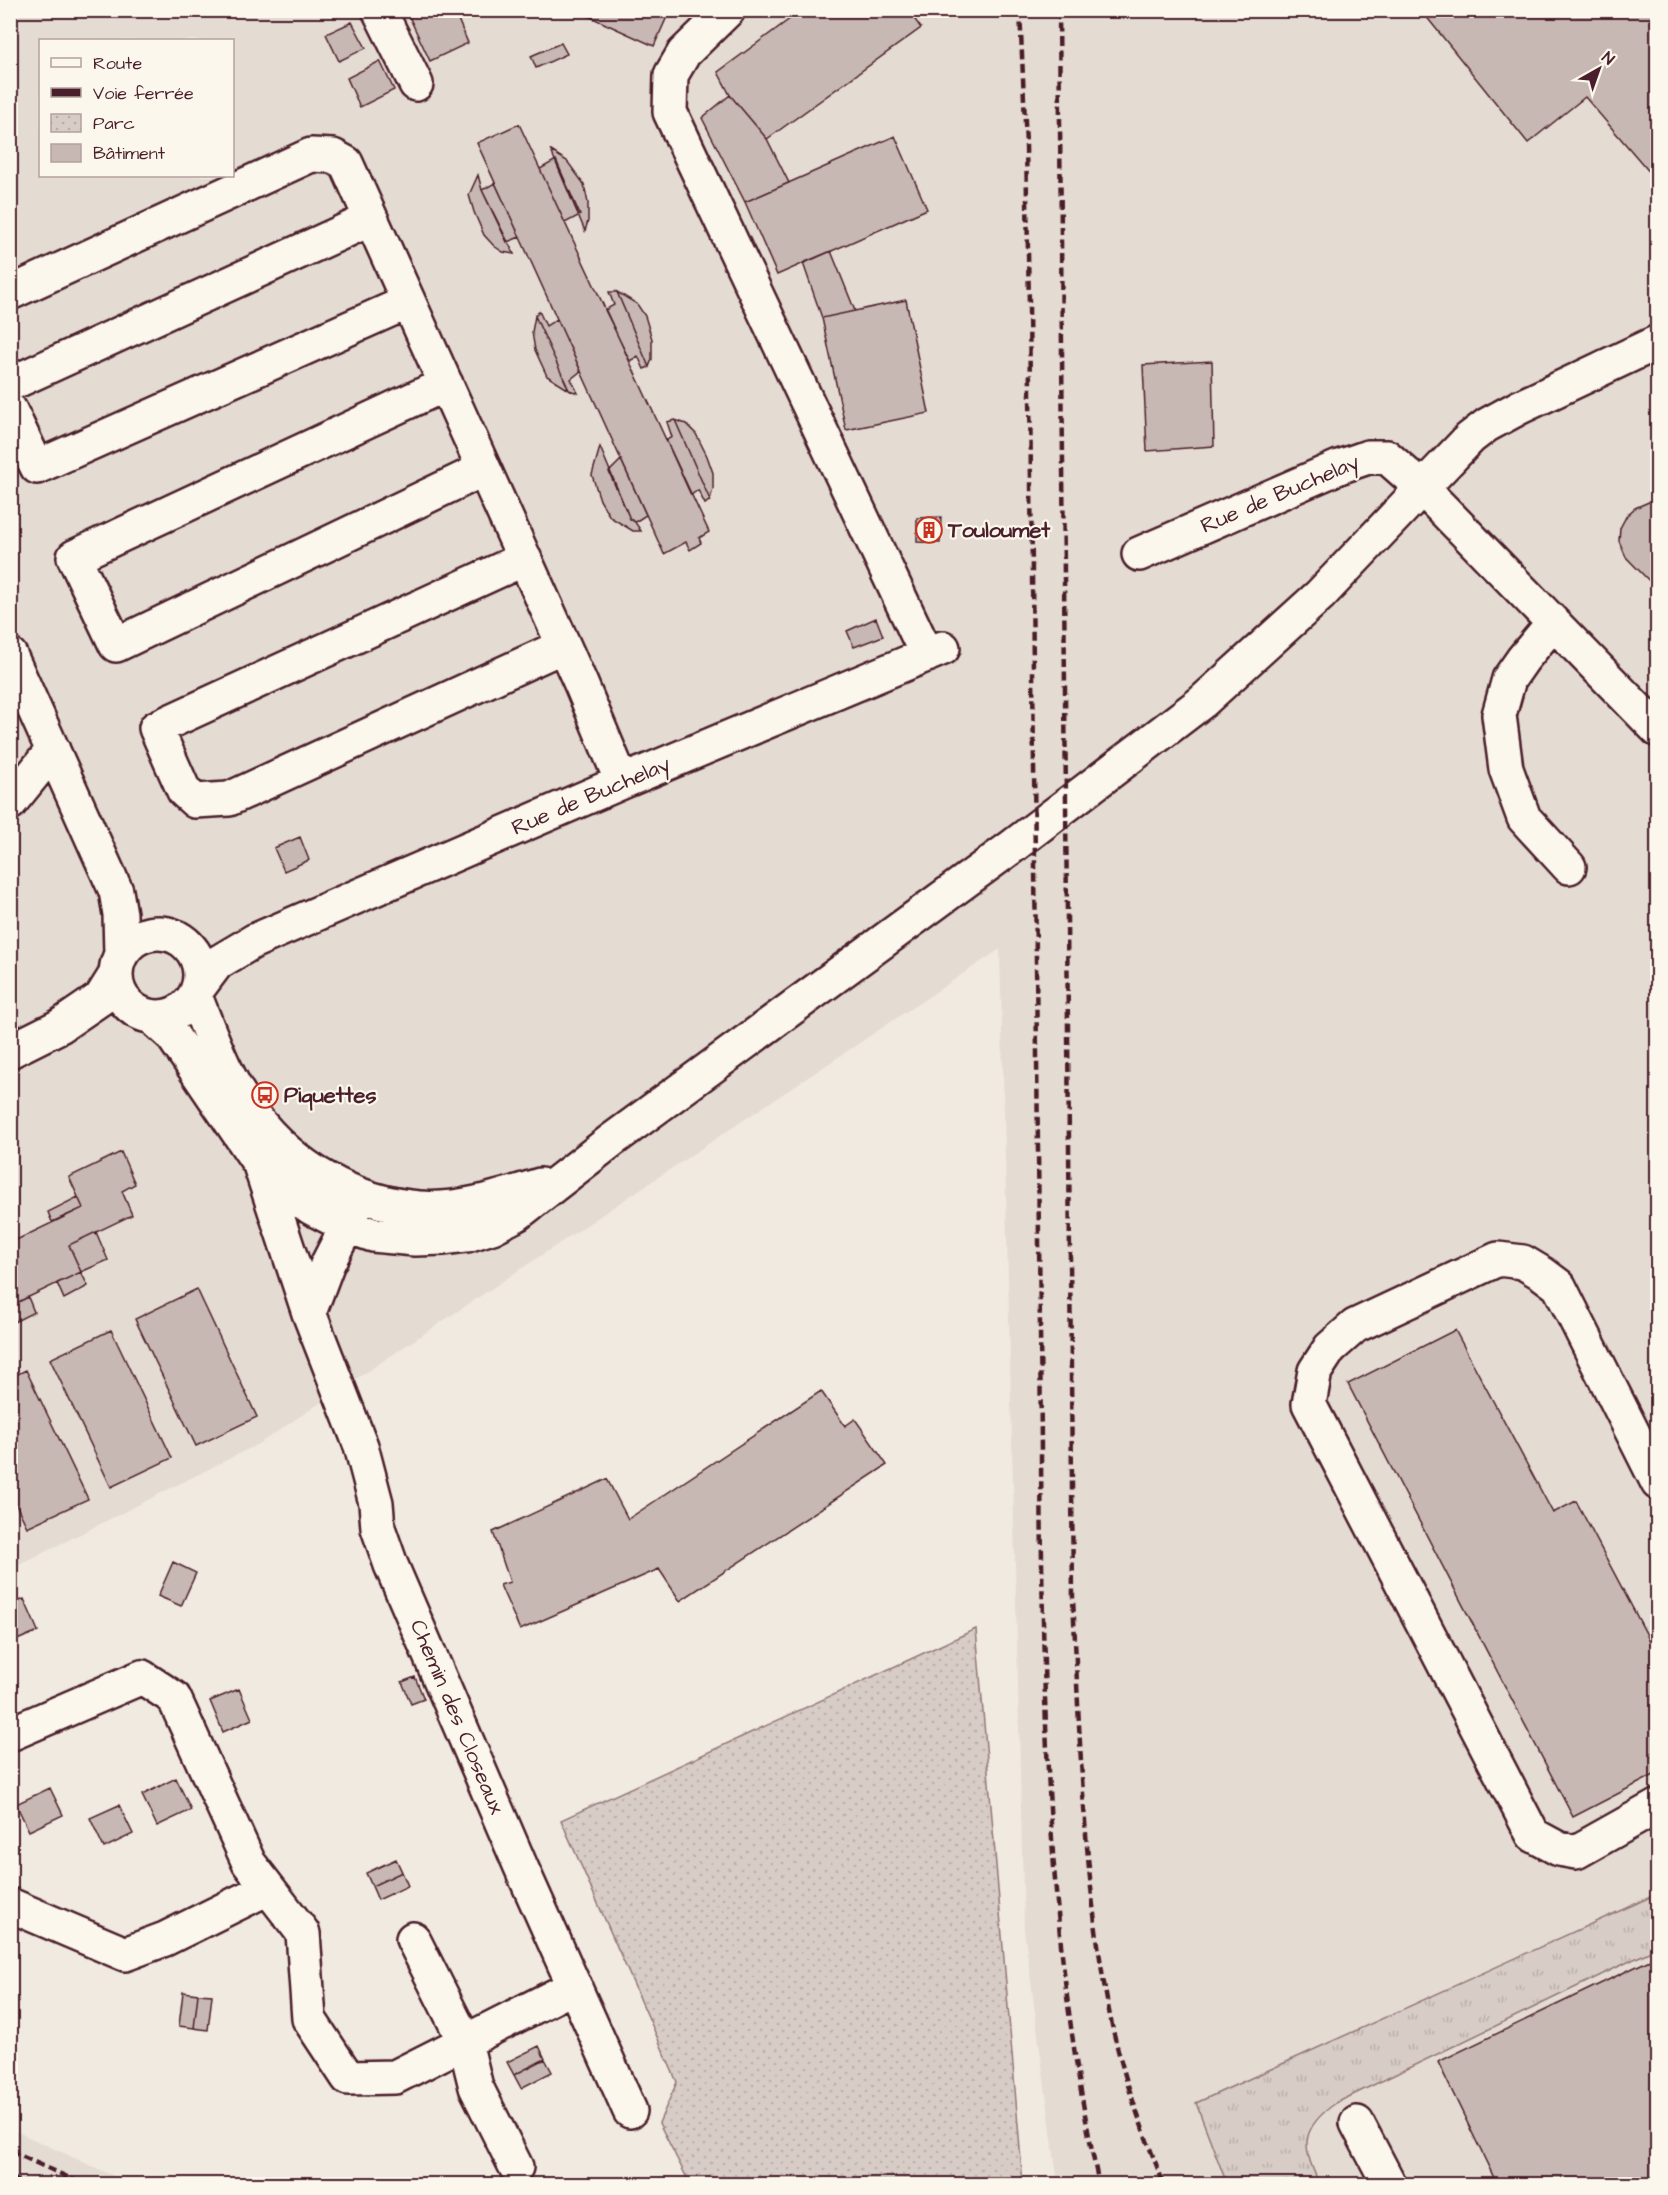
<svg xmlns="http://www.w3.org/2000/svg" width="1668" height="2195" font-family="'Architects Daughter',sans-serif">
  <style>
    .built { fill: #e4dbd2; fill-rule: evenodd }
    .grass { fill: url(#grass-tufts); stroke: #917678; stroke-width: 1.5 }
    .park { fill: url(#park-dots); stroke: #917678; stroke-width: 1.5 }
    .building { fill: #c8b8b3; stroke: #4a1f2b; stroke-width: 1.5 }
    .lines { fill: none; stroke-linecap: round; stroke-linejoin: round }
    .minor-casing { stroke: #4a1f2b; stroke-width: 38 }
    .minor { stroke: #fbf7ec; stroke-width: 33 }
    .rail { stroke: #4a1f2b; stroke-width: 4.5; stroke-dasharray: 9 4.5; stroke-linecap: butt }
    .labels { text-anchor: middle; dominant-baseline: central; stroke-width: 4.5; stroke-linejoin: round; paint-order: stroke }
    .street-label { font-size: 22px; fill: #4a1f2b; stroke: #fbf7ec }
    .poi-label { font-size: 22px; font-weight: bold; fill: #4a1f2b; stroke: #fbf7ec; text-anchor: start }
  </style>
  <defs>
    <pattern id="grass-tufts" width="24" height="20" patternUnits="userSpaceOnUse" patternTransform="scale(1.5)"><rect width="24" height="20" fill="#d8ccc6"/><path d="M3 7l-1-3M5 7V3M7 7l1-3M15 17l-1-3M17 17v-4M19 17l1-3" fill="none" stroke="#bbafaa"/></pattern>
    <pattern id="park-dots" width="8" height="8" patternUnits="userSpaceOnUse" patternTransform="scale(1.5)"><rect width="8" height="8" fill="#d8ccc6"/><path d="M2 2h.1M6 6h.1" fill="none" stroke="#bbafaa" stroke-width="1.8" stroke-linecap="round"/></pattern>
  </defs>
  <rect width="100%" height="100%" fill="#f0eae0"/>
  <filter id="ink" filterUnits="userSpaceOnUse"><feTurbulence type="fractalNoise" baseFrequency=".0167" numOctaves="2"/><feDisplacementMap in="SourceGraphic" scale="12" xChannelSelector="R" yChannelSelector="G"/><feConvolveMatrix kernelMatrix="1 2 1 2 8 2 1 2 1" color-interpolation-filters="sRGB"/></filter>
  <g filter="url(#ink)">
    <!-- built -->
    <path class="built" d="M 11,11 L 1657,11 L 1657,2184 L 1058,2184 L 1024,1929 L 1000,949 L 260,1443 L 11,1569 ZM 40,40 L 232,40 L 232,176 L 40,176 Z
      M 11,2129 L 131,2184 L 11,2184 Z"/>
    <!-- grass -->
    <path class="grass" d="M 1657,1894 L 1657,1948 L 1336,2103 C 1300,2128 1301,2148 1320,2184 L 1227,2184 L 1196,2103 Z"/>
    <!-- park -->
    <path class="park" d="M 976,1629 L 1023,2184 L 690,2184 L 659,2123 L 677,2082 L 561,1820 Z"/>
    <!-- building -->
    <path class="building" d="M 406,10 L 454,10 L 468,43 L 430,61 Z
      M 585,10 L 670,10 L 654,46 L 584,14 Z
      M 802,10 L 908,10 L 921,28 L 767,139 L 730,95 L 718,72 Z
      M 1421,10 L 1658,10 L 1658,182 L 1585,97 L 1528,143 Z
      M 352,22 L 366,48 L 339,61 L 326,34 Z
      M 561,43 L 567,54 L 536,68 L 531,56 Z
      M 380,61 L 394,90 L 360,107 L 347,78 Z
      M 730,95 L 767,139 L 789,183 L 745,202 L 702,118 Z
      M 519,124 L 709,532 L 699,538 L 701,543 L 690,550 L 686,542 L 664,554 L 477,143 Z
      M 895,136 L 927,209 L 777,275 L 745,202 Z
      M 551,151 L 567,161 L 584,184 L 588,203 L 588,221 L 585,231 Z
      M 556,160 L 580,215 L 565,223 L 540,169 Z
      M 478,175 L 482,190 L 514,254 L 503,252 L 494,246 L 484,235 L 474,212 L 469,195 Z
      M 495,183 L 520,237 L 507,242 L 482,190 Z
      M 831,251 L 855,311 L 822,318 L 803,263 Z
      M 609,292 L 617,292 L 649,367 L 644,369 L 638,356 L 630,361 L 605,310 L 614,305 Z
      M 617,292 L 637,304 L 645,316 L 652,339 L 652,359 L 649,367 Z
      M 906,300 L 929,413 L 846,430 L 822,318 Z
      M 539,311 L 546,326 L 557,319 L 581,371 L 571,379 L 578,393 L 569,390 L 535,316 Z
      M 535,316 L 569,390 L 547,376 L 535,350 L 532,332 Z
      M 1212,361 L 1214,446 L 1147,451 L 1143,365 Z
      M 675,420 L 686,424 L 696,434 L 707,456 L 713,473 L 713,489 L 710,500 Z
      M 675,420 L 710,500 L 705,504 L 698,490 L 691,495 L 666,440 L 672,437 L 667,422 Z
      M 600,447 L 630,519 L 635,522 L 641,531 L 633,531 L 610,517 L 600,500 L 592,475 Z
      M 621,460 L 646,515 L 635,522 L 630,519 L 609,472 Z
      M 1658,498 L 1658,590 L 1626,557 L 1619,541 L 1620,528 L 1627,515 L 1635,508 Z
      M 941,517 L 940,543 L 917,542 L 917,518 Z
      M 876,618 L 883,636 L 854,647 L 847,631 Z
      M 300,837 L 309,860 L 284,871 L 274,848 Z
      M 121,1152 L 135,1184 L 122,1191 L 132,1215 L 69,1245 L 81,1272 L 10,1306 L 10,1243 L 83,1208 L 69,1177 Z
      M 78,1197 L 83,1208 L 52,1222 L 48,1212 Z
      M 96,1232 L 108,1260 L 81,1272 L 69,1245 Z
      M 81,1272 L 88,1286 L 64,1299 L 57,1283 Z
      M 197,1289 L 257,1417 L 196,1446 L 135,1319 Z
      M 28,1297 L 34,1312 L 10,1324 L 10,1306 Z
      M 111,1330 L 172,1458 L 111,1487 L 50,1359 Z
      M 1455,1330 L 1553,1513 L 1576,1501 L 1658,1656 L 1658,1773 L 1573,1817 L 1348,1384 Z
      M 26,1370 L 88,1499 L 27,1527 L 10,1492 L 10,1378 Z
      M 821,1391 L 845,1426 L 855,1419 L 887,1465 L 680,1601 L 659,1569 L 520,1630 L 500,1585 L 510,1582 L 493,1532 L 607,1479 L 628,1519 Z
      M 173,1562 L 196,1573 L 181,1606 L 158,1596 Z
      M 24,1599 L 38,1631 L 10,1643 L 10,1605 Z
      M 415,1677 L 424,1699 L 411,1704 L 402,1682 Z
      M 239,1689 L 252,1719 L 223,1732 L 210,1701 Z
      M 176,1778 L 191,1810 L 157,1826 L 142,1795 Z
      M 50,1788 L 63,1815 L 29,1831 L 16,1804 Z
      M 119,1805 L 133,1834 L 104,1848 L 90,1818 Z
      M 396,1859 L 402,1872 L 372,1886 L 366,1873 Z
      M 402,1872 L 408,1886 L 378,1900 L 372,1886 Z
      M 1658,1956 L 1658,2184 L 1497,2184 L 1438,2062 Z
      M 183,1992 L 198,1994 L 194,2028 L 179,2026 Z
      M 198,1994 L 212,1995 L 208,2030 L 194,2028 Z
      M 539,2046 L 545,2059 L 514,2075 L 507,2062 Z
      M 545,2059 L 552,2072 L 521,2088 L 514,2075 Z"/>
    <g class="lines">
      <!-- minor casing -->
      <g class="minor-casing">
        <path id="minor" d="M 379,10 L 416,84
          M 728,10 L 684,53 L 671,75 L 670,112 L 927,655
          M 10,293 L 311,155 L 333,156 L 346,163 L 581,684 L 622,782
          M 10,384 L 371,219
          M 446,384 L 74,557 L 116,645 L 484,469
          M 10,410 L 37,467 L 408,302
          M 1139,554 L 1339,467 L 1368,457 L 1387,457 L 1422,488 L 1658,730
          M 524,559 L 156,728 L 184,791 L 195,801 L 229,799 L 563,646
          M 1553,623 L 1523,659 L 1509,679 L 1499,715 L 1506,769 L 1524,818 L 1569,867
          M 10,655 L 116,891 L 120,914 L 121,955
          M 10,803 L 53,750
          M116 975a42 42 0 1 1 84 0a42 42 0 1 1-84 0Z
          M 199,987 L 217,963 L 254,941 L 622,782 L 943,648
          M 195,996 C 211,1036 226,1080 253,1115 C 293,1167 353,1203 419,1208 C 460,1211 501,1197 540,1185
          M 152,1017 L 172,1035 L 259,1163 L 284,1189 L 312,1208 L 347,1226 L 373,1235 L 415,1239 L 444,1238 L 467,1235 L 492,1227 L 517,1214 L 612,1140 L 1013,846 L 1202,702 L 1320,595 L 1422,488 L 1470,438 L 1487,425 L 1520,407 L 1658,342
          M 10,1051 L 60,1026 L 101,998 L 116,974
          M 261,1168 L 309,1313 L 361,1446 L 376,1503 L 378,1528 L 391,1565 L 521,1867 L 630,2111
          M 309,1313 L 327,1265 L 347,1226 L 354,1207
          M 1658,1483 L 1559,1286 L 1543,1274 L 1523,1262 L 1498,1259 L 1355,1326 L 1330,1348 L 1315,1371 L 1309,1404 L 1533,1835 L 1559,1849 L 1576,1852 L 1658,1806
          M 10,1734 L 142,1677 L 174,1698 L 249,1863 L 303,1933 L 309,2019 L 348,2078 L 395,2077 L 575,1986
          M 10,1905 L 125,1954 L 165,1939 L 268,1888
          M 413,1939 L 465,2042 L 476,2087 L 516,2167
          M 1357,2123 L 1389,2184"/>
      </g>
      <!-- minor -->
      <use href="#minor" class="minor"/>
      <!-- rail -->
      <path class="rail" d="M 1020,10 L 1026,145 L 1029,305 C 1033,645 1036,986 1040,1327 C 1043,1613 1037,1904 1099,2184
        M 1059,10 L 1073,1599 C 1080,1737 1083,1879 1110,2016 C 1122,2074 1142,2130 1164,2184
        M 10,2151 L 83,2184
        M 10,2177 L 26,2184"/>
    </g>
  </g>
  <!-- icons -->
  <defs>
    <g id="building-ring" transform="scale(1.35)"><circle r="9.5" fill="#fbf7ec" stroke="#c8321e" stroke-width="1.5"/><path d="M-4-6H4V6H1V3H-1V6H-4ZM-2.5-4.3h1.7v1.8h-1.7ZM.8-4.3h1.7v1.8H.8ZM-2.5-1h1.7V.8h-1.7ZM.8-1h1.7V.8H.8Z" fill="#c8321e"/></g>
    <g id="bus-ring" transform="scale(1.35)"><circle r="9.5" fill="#fbf7ec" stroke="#c8321e" stroke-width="1.5"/><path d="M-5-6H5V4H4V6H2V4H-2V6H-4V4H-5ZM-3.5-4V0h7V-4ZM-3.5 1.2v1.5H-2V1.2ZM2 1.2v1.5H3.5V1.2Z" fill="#c8321e"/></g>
  </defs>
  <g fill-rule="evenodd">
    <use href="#building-ring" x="929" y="530"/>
    <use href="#bus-ring" x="265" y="1095"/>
  </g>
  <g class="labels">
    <!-- street labels -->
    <g class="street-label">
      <text transform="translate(1280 494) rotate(-23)">Rue de Buchelay</text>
      <text transform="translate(591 796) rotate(-23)">Rue de Buchelay</text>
      <text transform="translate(457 1717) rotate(67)">Chemin des Closeaux</text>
    </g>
    <!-- poi labels -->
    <g class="poi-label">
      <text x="948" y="530">Touloumet</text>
      <text x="284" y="1095">Piquettes</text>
    </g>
  </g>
  <!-- margin -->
  <rect width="1668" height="2195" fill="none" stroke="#fbf7ec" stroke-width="36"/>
  <rect x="18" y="18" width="1632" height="2159" fill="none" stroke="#4a1f2b" stroke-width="2" filter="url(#ink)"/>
  <!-- legend -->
  <rect x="39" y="39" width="195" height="138" fill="#fbf7ec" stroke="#b4a19f" stroke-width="1.5"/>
  <rect x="51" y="58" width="30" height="9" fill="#fbf7ec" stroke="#b4a19f" stroke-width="1.5"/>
  <text x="93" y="69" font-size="18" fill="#4a1f2b">Route</text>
  <rect x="51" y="88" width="30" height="9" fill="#4a1f2b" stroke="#b4a19f" stroke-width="1.5"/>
  <text x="93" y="99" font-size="18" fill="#4a1f2b">Voie ferrée</text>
  <rect x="51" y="114" width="30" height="18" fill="url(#park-dots)" stroke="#b4a19f" stroke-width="1.5"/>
  <text x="93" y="129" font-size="18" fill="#4a1f2b">Parc</text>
  <rect x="51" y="144" width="30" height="18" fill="#c8b8b3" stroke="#b4a19f" stroke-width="1.5"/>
  <text x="93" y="159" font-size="18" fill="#4a1f2b">Bâtiment</text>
  <!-- north arrow -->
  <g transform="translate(1599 69) rotate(40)" stroke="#fbf7ec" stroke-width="4.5" paint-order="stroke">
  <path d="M0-4.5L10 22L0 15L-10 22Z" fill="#4a1f2b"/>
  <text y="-9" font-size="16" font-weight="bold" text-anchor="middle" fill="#4a1f2b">N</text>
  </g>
</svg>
